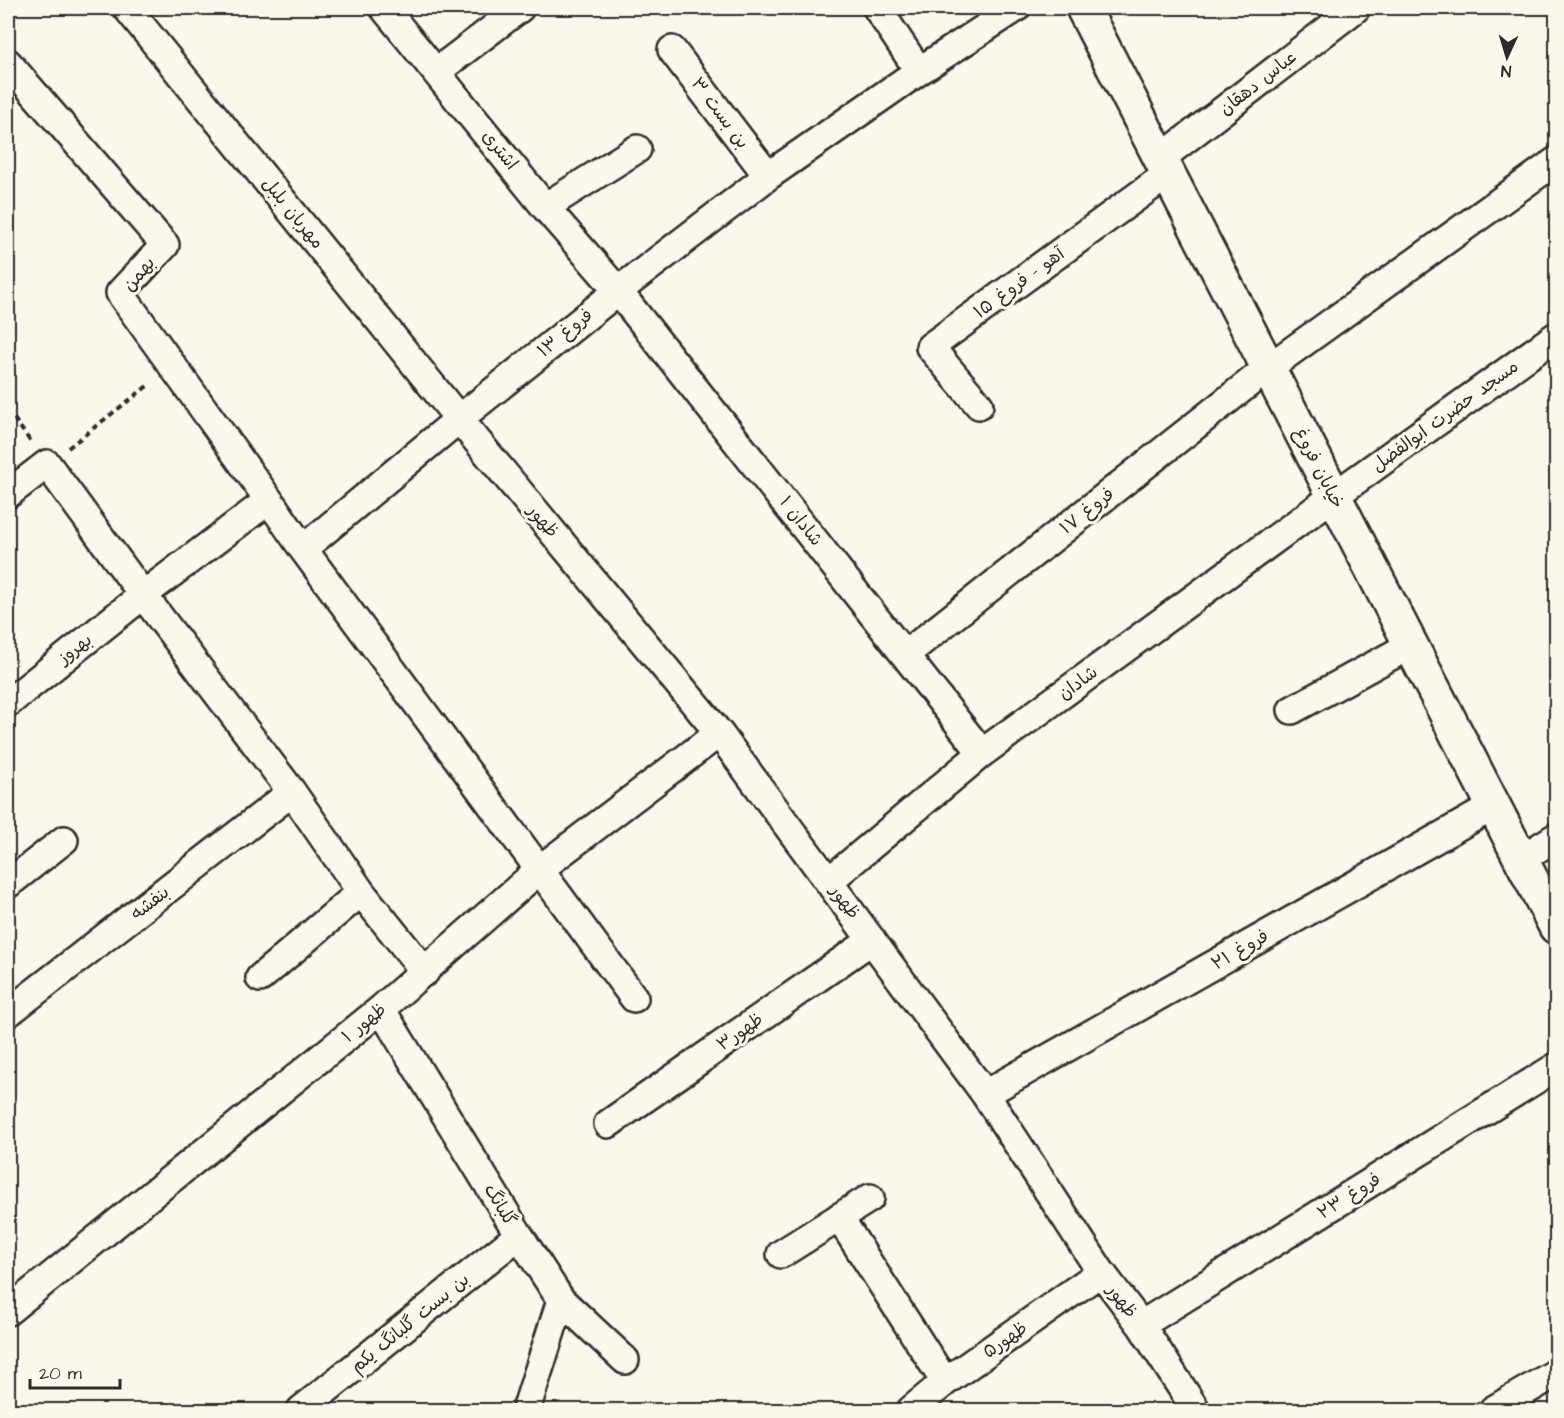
<svg xmlns="http://www.w3.org/2000/svg" width="1564" height="1418" font-family="'Architects Daughter','Playpen Sans Arabic',sans-serif">
  <style>
    .lines { fill: none; stroke-linecap: round; stroke-linejoin: round }
    .minor-casing { stroke: #2b2b2b; stroke-width: 32 }
    .tertiary-casing { stroke: #2b2b2b; stroke-width: 38 }
    .path { stroke: #2b2b2b; stroke-width: 4; stroke-dasharray: 6 4.5; stroke-linecap: butt }
    .minor { stroke: #fbf7ec; stroke-width: 27 }
    .tertiary { stroke: #fbf7ec; stroke-width: 33 }
    .labels { text-anchor: middle; dominant-baseline: central; stroke-width: 6; stroke-linejoin: round; paint-order: stroke }
    .street-label { font-size: 18px; fill: #2b2b2b; stroke: #fbf7ec }
  </style>
  <rect width="100%" height="100%" fill="#fbf7ec"/>
  <filter id="ink" filterUnits="userSpaceOnUse"><feTurbulence type="fractalNoise" baseFrequency=".0167" numOctaves="2"/><feDisplacementMap in="SourceGraphic" scale="12" xChannelSelector="R" yChannelSelector="G"/><feConvolveMatrix kernelMatrix="1 2 1 2 8 2 1 2 1" color-interpolation-filters="sRGB"/></filter>
  <g filter="url(#ink)">
    <g class="lines">
      <!-- minor casing -->
      <g class="minor-casing">
        <path id="minor" d="M 127,8 L 459,419 L 719,733 L 985,1094 L 1101,1272 L 1141,1325 L 1196,1410
          M 384,8 L 545,207 L 618,291 L 982,753
          M 877,8 L 919,71
          M 672,50 L 768,176
          M 8,63 L 165,245 L 120,293 L 269,500
          M 436,72 L 520,8
          M 1160,159 L 1356,8
          M 545,207 L 637,149
          M 979,405 L 930,347 L 1168,174
          M 8,494 L 47,464 L 143,595 L 292,792 L 361,892 L 425,972
          M 303,549 L 634,998
          M 906,654 L 1268,368 L 1556,161
          M 8,703 L 143,595 L 269,500 L 303,549 L 459,419 L 618,291 L 768,176 L 919,71 L 1016,8
          M 1292,710 L 1411,645
          M 1521,859 L 1556,837
          M 829,881 L 982,753 L 1334,496 L 1556,336
          M 8,884 L 64,840
          M 260,978 L 361,892
          M 381,1009 L 519,1235 L 561,1300 L 526,1410
          M 8,1013 L 292,792
          M 985,1094 L 1494,806
          M 608,1124 L 872,940
          M 839,1217 L 945,1382
          M 781,1254 L 870,1198
          M 561,1300 L 625,1360
          M 8,1311 L 381,1009 L 540,869 L 719,733
          M 1141,1325 L 1556,1067
          M 301,1410 L 519,1235
          M 911,1410 L 945,1382 L 1101,1272
          M 1493,1410 L 1556,1373"/>
      </g>
      <!-- tertiary casing -->
      <g class="tertiary-casing">
        <path id="tertiary" d="M 1083,8 L 1556,927"/>
      </g>
      <!-- path -->
      <path class="path" d="M 8,410 L 30,441
        M 68,448 L 150,384"/>
      <!-- minor -->
      <use href="#minor" class="minor"/>
      <!-- tertiary -->
      <use href="#tertiary" class="tertiary"/>
    </g>
  </g>
  <g class="labels">
    <!-- street labels -->
    <g class="street-label">
      <text transform="translate(1258 83) rotate(-38)">عباس دهقان</text>
      <text transform="translate(720 113) rotate(53)">بن بست ۳</text>
      <text transform="translate(500 150) rotate(51)">اشتری</text>
      <text transform="translate(293 213) rotate(51)">مهربان بلبل</text>
      <text transform="translate(139 274) rotate(-50)">بهمن</text>
      <text transform="translate(1019 283) rotate(-36)">آهو - فروغ ۱۵</text>
      <text transform="translate(565 333) rotate(-39)">فروغ ۱۳</text>
      <text transform="translate(1445 416) rotate(-36)">مسجد حضرت ابوالفضل</text>
      <text transform="translate(1319 468) rotate(63)">خیابان فروغ</text>
      <text transform="translate(1087 511) rotate(-38)">فروغ ۱۷</text>
      <text transform="translate(543 521) rotate(50)">ظهور</text>
      <text transform="translate(801 521) rotate(52)">شادان ۱</text>
      <text transform="translate(75 649) rotate(-38)">بهروز</text>
      <text transform="translate(1078 683) rotate(-36)">شادان</text>
      <text transform="translate(845 902) rotate(54)">ظهور</text>
      <text transform="translate(150 903) rotate(-38)">بنفشه</text>
      <text transform="translate(1240 950) rotate(-30)">فروغ ۲۱</text>
      <text transform="translate(364 1023) rotate(-39)">ظهور ۱</text>
      <text transform="translate(740 1032) rotate(-35)">ظهور۳</text>
      <text transform="translate(1349 1196) rotate(-32)">فروغ ۲۳</text>
      <text transform="translate(500 1205) rotate(59)">گلبانگ</text>
      <text transform="translate(1122 1301) rotate(53)">ظهور</text>
      <text transform="translate(410 1323) rotate(-39)">بن بست گلبانگ یکم</text>
      <text transform="translate(1005 1340) rotate(-35)">ظهور۵</text>
    </g>
  </g>
  <!-- margin -->
  <rect width="1564" height="1418" fill="none" stroke="#fbf7ec" stroke-width="30"/>
  <rect x="15" y="15" width="1534" height="1388" fill="none" stroke="#2b2b2b" stroke-width="2" filter="url(#ink)"/>
  <!-- north arrow -->
  <g transform="translate(1507 57) rotate(184)" stroke="#fbf7ec" stroke-width="4.5" paint-order="stroke">
  <path d="M0-4.5L10 22L0 15L-10 22Z" fill="#2b2b2b"/>
  <text y="-9" font-size="16" font-weight="bold" text-anchor="middle" fill="#2b2b2b">N</text>
  </g>
  <!-- scale -->
  <path d="M30 1379v9h90v-9" fill="none" stroke="#2b2b2b" stroke-width="3"/>
  <text x="39" y="1379" font-size="18" fill="#2b2b2b" stroke="#fbf7ec" stroke-width="4.5" paint-order="stroke">20 m</text>
</svg>
